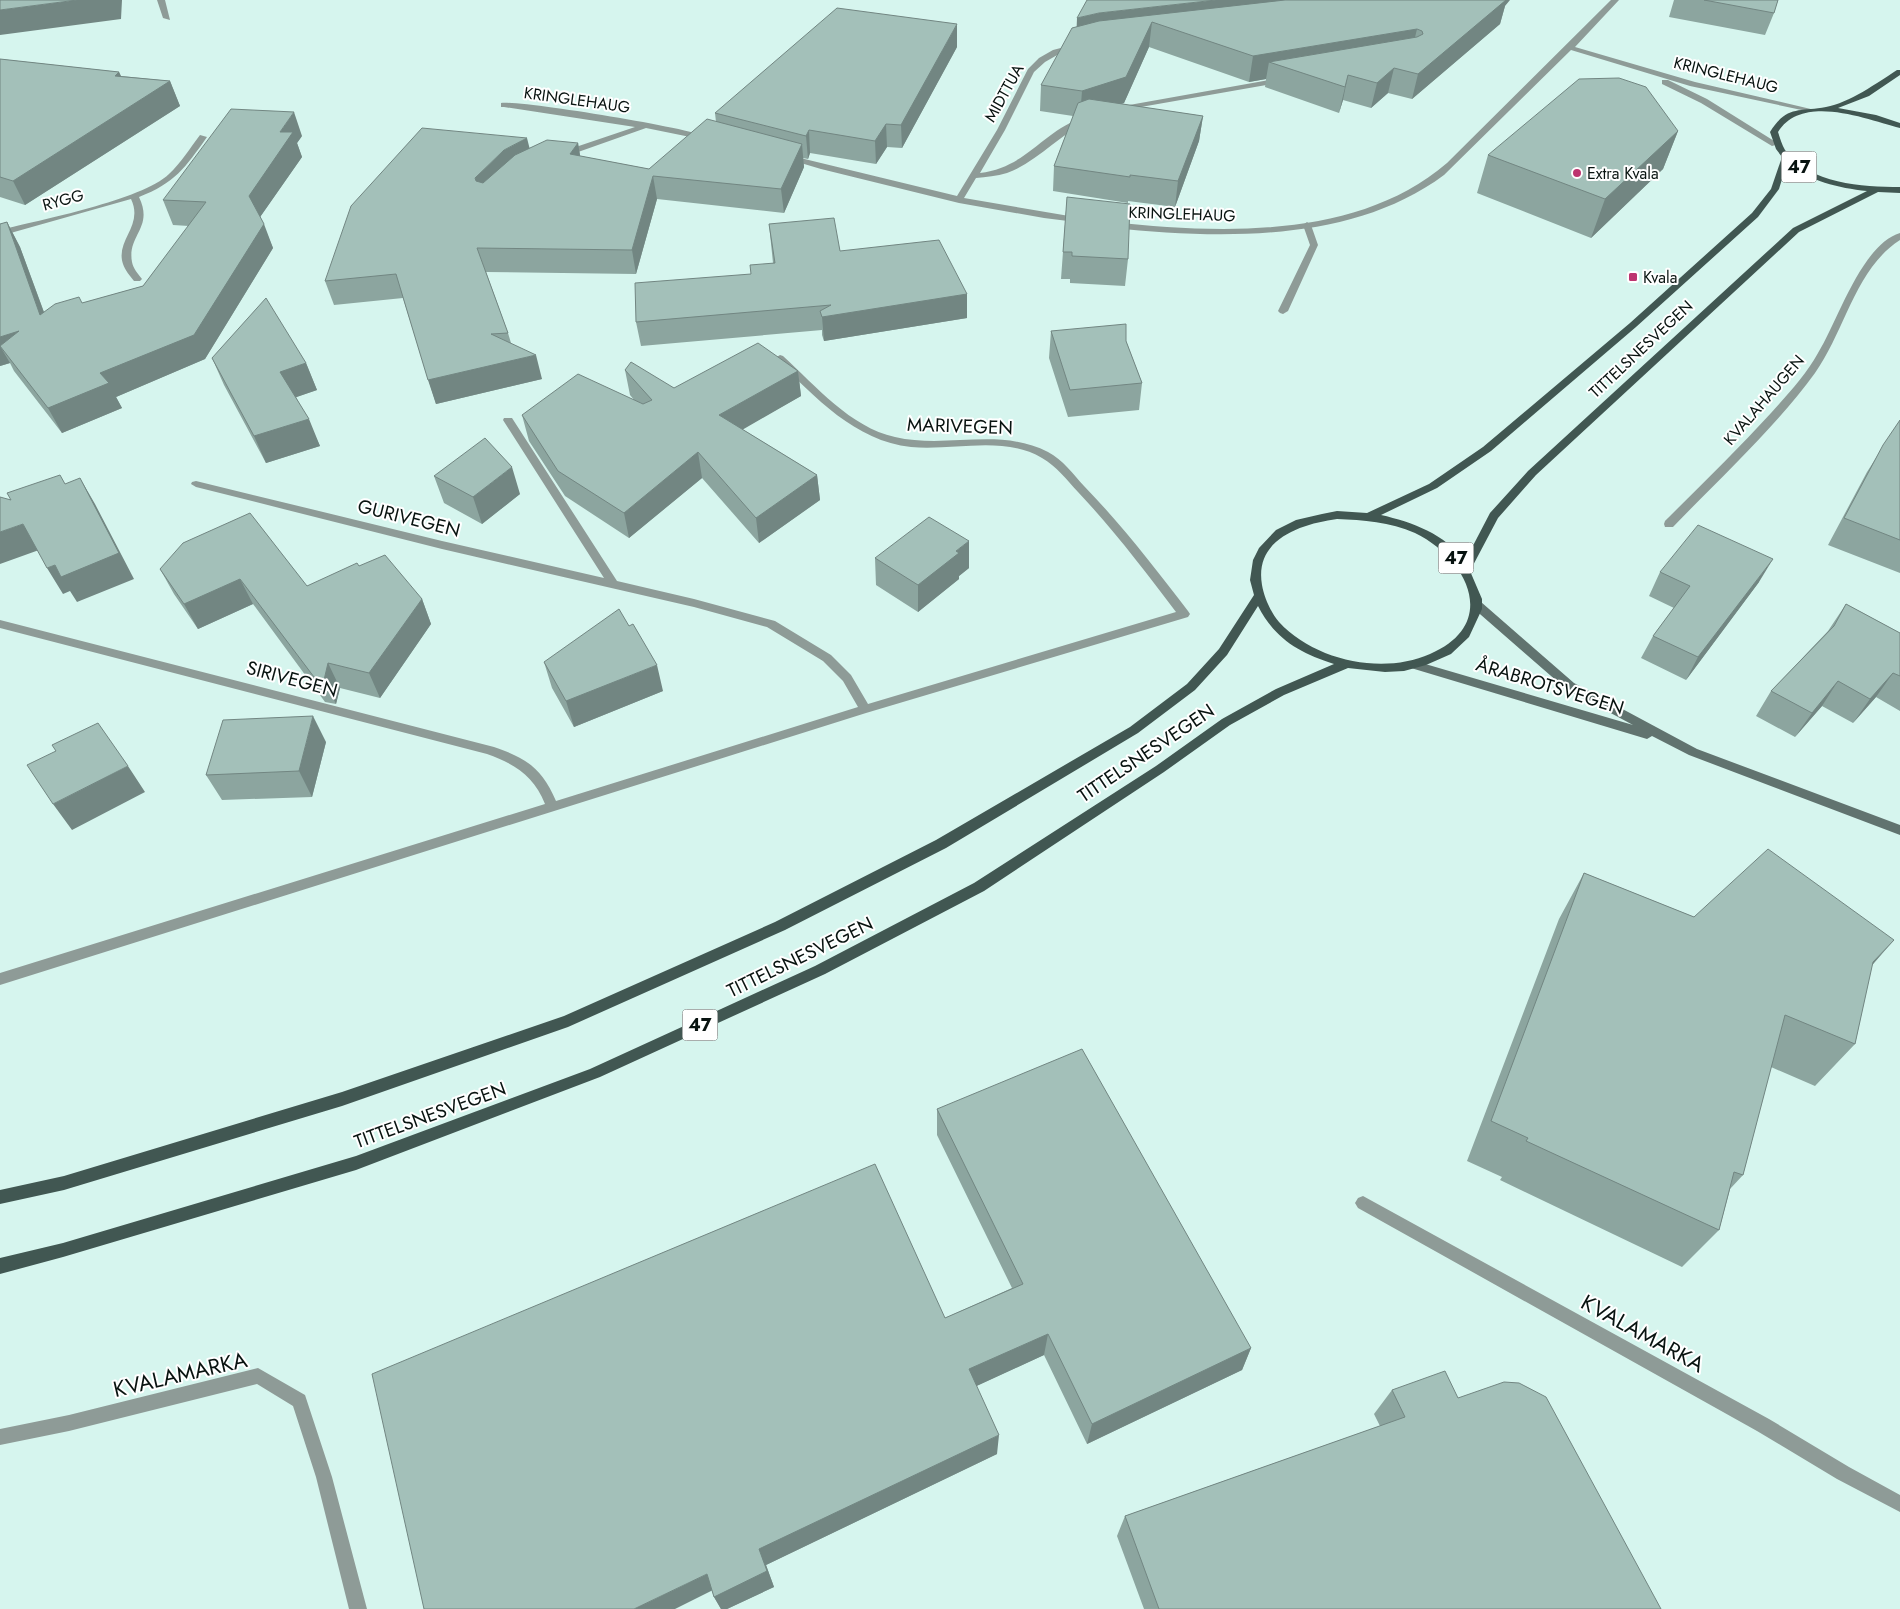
<svg xmlns="http://www.w3.org/2000/svg" width="1900" height="1609" font-family="Jost,sans-serif">
  <style>
    .lines { fill: none; stroke-linecap: round; stroke-linejoin: round }
    .service { fill: #8e9b97; fill-rule: evenodd }
    .minor { fill: #8e9b97; fill-rule: evenodd }
    .secondary { fill: #61736f; fill-rule: evenodd }
    .primary { fill: #415752; fill-rule: evenodd }
    .wall { fill: #8ca59f }
    .shaded-wall { fill: #728682 }
    .building { fill: #a3c0b9; stroke: #728682 }
    .poi-dot { fill: #bd346f; stroke: #fff; stroke-width: 2 }
    .labels { text-anchor: middle; dominant-baseline: central; stroke-width: 4; stroke-linejoin: round; paint-order: stroke }
    .far-street-label { font-size: 16px; fill: #081310; stroke: #fff }
    .far-poi-label { font-size: 16px; fill: #081310; stroke: #fff; text-anchor: start }
    .shield { fill: #fff; stroke: #525a58; stroke-width: 1 }
    .shield-label { font-size: 18px; font-weight: bold; fill: #081310 }
    .street-label { font-size: 19px; fill: #081310; stroke: #fff }
    .near-street-label { font-size: 22px; fill: #081310; stroke: #fff }
  </style>
  <rect width="100%" height="100%" fill="#d6f5ee"/>
  <g class="lines">
    <!-- service -->
    <path class="service" d="M 1307,222 L 1311,225 L 1318,245 L 1288,311 L 1283,314 L 1280,313 L 1278,311 L 1310,245 L 1303,225 Z
      M 258,1368 L 305,1395 L 332,1477 L 367,1609 L 349,1609 L 316,1477 L 293,1406 L 257,1384 L 69,1431 L 0,1445 L 0,1429 L 69,1415 Z"/>
    <!-- minor -->
    <path class="minor" d="M 157,0 L 165,0 L 170,20 L 163,18 Z
      M 1611,0 L 1619,0 L 1575,47 L 1695,82 L 1815,110 L 1811,112 L 1690,86 L 1571,50 L 1444,175 C 1353,243 1221,239 1113,228 L 1109,225 L 1113,222 C 1222,234 1359,239 1447,163 Z
      M 1076,44 L 1079,44 L 1079,48 L 1059,54 L 1045,62 L 1034,72 L 1005,130 L 980,173 C 1028,167 1044,129 1085,117 L 1089,119 L 1088,121 C 1059,135 1037,162 1007,173 C 997,176 986,177 976,178 L 964,198 L 1081,218 L 1084,219 L 1084,223 L 1044,218 L 959,203 L 821,169 L 784,158 L 788,155 L 957,196 L 997,130 L 1028,69 L 1039,58 L 1053,50 Z
      M 1280,78 L 1283,78 L 1283,82 L 1118,111 L 1114,109 L 1118,107 Z
      M 1662,80 L 1668,80 L 1707,99 L 1779,144 L 1772,146 L 1701,103 L 1662,84 Z
      M 501,103 C 519,100 698,129 709,138 L 705,140 L 646,128 L 564,157 L 561,156 L 561,152 L 635,127 L 504,107 L 501,107 Z
      M 200,135 L 207,137 C 185,168 175,183 139,197 C 154,228 127,235 132,262 C 133,268 138,274 142,279 L 140,281 L 134,281 C 130,276 125,270 123,264 C 115,240 144,226 131,199 L 0,236 L 0,230 C 40,220 142,200 169,174 C 181,163 190,148 200,135 Z
      M 1900,233 L 1900,240 C 1855,269 1845,331 1815,373 C 1774,429 1721,477 1673,527 L 1665,527 L 1664,524 L 1665,521 C 1701,485 1737,450 1771,413 C 1788,394 1806,375 1818,353 C 1838,321 1861,245 1900,233 Z
      M 780,355 L 783,356 C 816,386 850,427 895,437 C 946,449 1000,427 1048,452 C 1063,460 1073,474 1084,486 C 1122,525 1155,568 1188,611 L 1190,614 L 1188,617 L 866,713 L 0,985 L 0,973 L 545,804 C 534,776 515,764 487,754 L 0,628 L 0,620 L 494,747 C 526,758 542,768 556,801 L 858,707 L 843,681 L 823,661 L 767,627 L 694,607 L 442,549 L 196,487 L 191,484 L 192,482 L 196,481 L 442,541 L 604,578 L 503,420 L 504,418 L 512,418 L 617,581 L 694,599 L 775,621 L 831,655 L 851,675 L 868,704 L 1176,612 C 1145,571 1113,529 1078,492 C 1067,480 1056,466 1042,458 C 1003,435 954,451 911,447 C 855,441 815,397 777,360 L 775,358 Z
      M 1363,1196 L 1769,1419 L 1849,1467 L 1900,1495 L 1900,1512 L 1837,1479 L 1757,1431 L 1358,1208 L 1355,1203 L 1358,1198 Z"/>
    <!-- secondary -->
    <path class="secondary" d="M 1477,601 L 1481,602 L 1574,683 L 1697,749 L 1900,825 L 1900,835 L 1689,755 L 1652,736 L 1647,739 L 1411,668 L 1409,665 L 1411,662 L 1415,661 L 1633,725 L 1566,689 L 1473,608 L 1471,605 Z"/>
    <!-- primary -->
    <path class="primary" d="M 1897,70 L 1900,70 L 1900,75 L 1869,96 L 1838,108 L 1876,115 L 1900,123 L 1900,128 C 1866,119 1802,93 1778,132 C 1780,138 1782,145 1785,150 C 1810,184 1862,187 1900,187 L 1900,193 L 1878,192 L 1799,232 L 1536,475 L 1498,518 L 1470,571 L 1482,599 L 1482,609 L 1469,637 L 1451,654 L 1426,665 L 1404,671 L 1385,672 L 1348,668 L 1284,695 L 1230,725 L 1164,772 L 984,891 L 825,974 L 600,1077 L 356,1170 L 63,1257 L 0,1274 L 0,1258 L 63,1243 L 356,1156 L 590,1069 L 815,966 L 974,883 L 1156,766 L 1222,719 L 1276,689 L 1334,664 C 1299,653 1275,639 1258,606 L 1227,655 L 1195,690 L 1138,733 L 946,848 L 785,930 L 568,1027 L 342,1106 L 64,1190 L 0,1204 L 0,1190 L 64,1176 L 342,1092 L 564,1016 L 775,922 L 936,840 L 1130,727 L 1187,684 L 1219,649 L 1254,595 L 1250,580 L 1253,560 L 1259,548 L 1276,530 L 1296,520 L 1322,514 L 1337,511 L 1367,513 L 1429,484 L 1483,447 L 1630,323 L 1752,213 L 1771,189 L 1782,157 L 1776,149 L 1770,132 C 1787,105 1799,112 1826,107 C 1849,103 1877,83 1897,70 ZM 1787,163 C 1810,181 1838,188 1867,191 L 1793,228 L 1528,471 L 1490,513 L 1465,561 C 1445,534 1412,522 1381,515 L 1437,488 L 1491,451 L 1636,327 L 1758,217 L 1779,189 ZM 1337,519 C 1363,520 1390,522 1415,533 C 1468,559 1500,624 1430,654 C 1383,675 1315,661 1279,622 C 1271,613 1264,597 1262,585 C 1254,539 1301,524 1337,519 Z"/>
  </g>
  <!-- wall -->
  <path class="wall" d="M 1674,0 L 1778,0 L 1774,13 L 1765,35 L 1669,17 Z
    M 1505,6 L 1500,24 L 1412,99 L 1388,93 L 1371,108 L 1343,100 L 1339,113 L 1265,87 L 1266,79 L 1249,82 L 1149,47 L 1124,103 L 1121,104 L 1203,116 L 1199,141 L 1175,207 L 1128,201 L 1128,203 L 1053,191 L 1054,166 L 1073,116 L 1040,111 L 1041,85 L 1077,27 L 1077,18 Z
    M 957,47 L 902,148 L 887,147 L 876,164 L 810,153 L 808,159 L 803,158 L 804,167 L 784,213 L 657,199 L 636,274 L 486,272 L 508,333 L 511,343 L 542,379 L 436,404 L 403,298 L 334,305 L 325,281 L 530,148 L 578,143 L 580,156 L 649,169 L 716,122 L 715,113 Z
    M 0,59 L 119,72 L 121,76 L 170,81 L 180,106 L 25,205 L 0,197 Z
    M 1678,131 L 1663,169 L 1591,238 L 1477,193 L 1488,155 Z
    M 302,136 L 297,143 L 302,157 L 260,217 L 273,248 L 205,359 L 116,397 L 122,408 L 62,433 L 14,371 L 10,363 L 0,366 L 0,224 L 7,222 L 20,247 L 44,312 L 83,303 L 143,286 L 189,226 L 173,225 L 163,200 Z
    M 1067,197 L 1128,259 L 1125,286 L 1070,283 L 1070,279 L 1061,279 Z
    M 769,224 L 840,251 L 967,294 L 967,318 L 824,341 L 822,335 L 822,330 L 641,346 L 636,322 L 751,274 L 773,263 Z
    M 1051,331 L 1126,341 L 1142,383 L 1139,410 L 1068,417 L 1049,358 Z
    M 212,358 L 306,363 L 317,390 L 296,397 L 320,446 L 266,463 L 224,385 Z
    M 625,370 L 674,388 L 798,371 L 801,396 L 742,429 L 817,475 L 820,500 L 759,543 L 702,478 L 629,538 L 565,496 L 529,441 L 522,415 L 635,401 L 630,395 Z
    M 1900,420 L 1900,573 L 1828,545 L 1867,472 Z
    M 434,476 L 520,494 L 482,524 L 444,503 Z
    M 875,558 L 969,568 L 959,576 L 959,579 L 918,612 L 876,585 Z
    M 359,566 L 422,599 L 431,624 L 380,698 L 340,688 L 336,704 L 325,702 L 253,604 L 198,629 L 174,594 L 160,569 L 307,586 Z
    M 1660,572 L 1759,582 L 1686,680 L 1641,658 L 1653,636 L 1674,608 L 1649,596 Z
    M 1846,604 L 1900,633 L 1900,711 L 1876,697 L 1853,723 L 1822,706 L 1795,737 L 1756,716 L 1771,691 L 1828,631 Z
    M 544,662 L 663,691 L 574,727 L 552,688 Z
    M 326,742 L 312,797 L 222,800 L 206,775 Z
    M 1584,873 L 1694,917 L 1872,965 L 1855,1044 L 1815,1086 L 1771,1067 L 1743,1175 L 1730,1189 L 1719,1230 L 1682,1267 L 1500,1180 L 1502,1177 L 1467,1161 L 1559,919 Z
    M 937,1109 L 1251,1348 L 1242,1370 L 1087,1444 L 1044,1355 L 976,1386 L 997,1454 L 766,1565 L 774,1587 L 727,1609 L 721,1609 L 714,1597 L 712,1591 L 945,1318 L 1012,1288 L 937,1135 Z
    M 1392,1390 L 1458,1398 L 1661,1609 L 1144,1609 L 1117,1536 L 1125,1516 L 1380,1426 L 1374,1414 Z"/>
  <!-- shaded-wall -->
  <path class="shaded-wall" d="M 77,0 L 122,0 L 121,19 L 0,35 L 0,10 Z
    M 1216,0 L 1392,0 L 1152,22 L 1149,47 L 1124,103 L 1080,117 L 1082,91 L 1076,43 L 1077,18 L 1099,13 Z
    M 1499,0 L 1510,0 L 1505,6 L 1500,24 L 1412,99 L 1418,74 Z
    M 957,24 L 957,47 L 902,148 L 901,125 Z
    M 1417,29 L 1411,54 L 1269,62 L 1266,79 L 1249,82 L 1253,56 Z
    M 1394,68 L 1388,93 L 1371,108 L 1377,83 Z
    M 119,72 L 130,96 L 115,76 Z
    M 1348,75 L 1343,100 L 1339,113 L 1345,87 Z
    M 170,81 L 180,106 L 25,205 L 13,181 Z
    M 294,112 L 302,136 L 297,143 L 302,157 L 258,220 L 249,196 L 280,132 Z
    M 1203,116 L 1199,141 L 1175,207 L 1178,181 Z
    M 886,124 L 887,147 L 876,164 L 875,141 Z
    M 809,130 L 810,153 L 808,159 L 806,136 Z
    M 1678,131 L 1663,169 L 1591,238 L 1605,199 Z
    M 527,138 L 533,162 L 482,202 L 475,178 L 504,150 Z
    M 578,143 L 582,167 L 570,154 Z
    M 802,144 L 804,167 L 784,213 L 781,189 Z
    M 653,176 L 657,199 L 636,274 L 632,250 Z
    M 7,222 L 20,247 L 54,340 L 40,315 Z
    M 264,224 L 273,248 L 205,359 L 116,397 L 122,408 L 62,433 L 48,408 L 100,373 Z
    M 967,294 L 967,318 L 824,341 L 822,317 Z
    M 19,331 L 0,346 L 10,363 L 0,366 L 0,337 Z
    M 536,355 L 542,379 L 436,404 L 428,380 Z
    M 306,363 L 317,390 L 291,399 L 280,372 Z
    M 798,371 L 801,396 L 723,441 L 719,415 Z
    M 309,419 L 320,446 L 266,463 L 254,436 Z
    M 698,452 L 702,478 L 629,538 L 624,513 Z
    M 512,467 L 520,494 L 482,524 L 473,497 Z
    M 817,475 L 820,500 L 759,543 L 756,518 Z
    M 80,478 L 95,504 L 134,579 L 77,602 L 70,591 L 63,594 L 47,568 L 55,565 Z
    M 23,524 L 39,550 L 0,564 L 0,532 Z
    M 969,541 L 969,568 L 959,576 L 959,579 L 918,612 L 918,585 L 956,551 Z
    M 1773,559 L 1759,582 L 1686,680 L 1698,657 Z
    M 240,579 L 253,604 L 198,629 L 184,604 Z
    M 422,599 L 431,624 L 380,698 L 369,673 Z
    M 328,663 L 340,688 L 336,704 L 324,680 Z
    M 657,665 L 663,691 L 574,727 L 566,701 Z
    M 1893,673 L 1876,697 L 1853,723 L 1870,699 Z
    M 1838,681 L 1822,706 L 1795,737 L 1812,713 Z
    M 313,716 L 326,742 L 312,797 L 299,771 Z
    M 128,766 L 145,792 L 72,830 L 53,804 Z
    M 1894,940 L 1855,985 L 1873,962 Z
    M 1048,1334 L 1044,1355 L 968,1390 L 969,1369 Z
    M 1251,1348 L 1242,1370 L 1087,1444 L 1092,1424 Z
    M 999,1435 L 997,1454 L 766,1565 L 774,1587 L 727,1609 L 721,1609 L 714,1597 L 759,1549 Z
    M 707,1574 L 715,1589 L 675,1609 L 634,1609 Z"/>
  <!-- building -->
  <path class="building" d="M 0,0 L 77,0 L 0,10 Z
    M 1087,0 L 1216,0 L 1099,13 L 1077,18 Z
    M 1285,0 L 1506,0 L 1418,74 L 1394,68 L 1377,83 L 1348,75 L 1345,87 L 1269,62 L 1417,37 L 1423,34 L 1422,31 L 1417,29 L 1253,56 L 1152,22 L 1126,77 L 1082,91 L 1041,85 L 1072,28 L 1099,21 Z
    M 1704,0 L 1778,0 L 1774,13 Z
    M 837,8 L 957,24 L 901,125 L 886,124 L 875,141 L 809,130 L 806,136 L 715,113 Z
    M 0,59 L 119,72 L 115,76 L 170,81 L 13,181 L 0,177 Z
    M 1619,78 L 1646,87 L 1678,131 L 1605,199 L 1488,155 L 1579,79 Z
    M 1089,99 L 1203,116 L 1178,181 L 1130,175 L 1130,177 L 1054,166 L 1078,103 Z
    M 231,109 L 294,112 L 280,132 L 293,132 L 249,196 L 264,224 L 194,335 L 100,373 L 109,383 L 48,408 L 0,346 L 19,331 L 0,337 L 0,224 L 7,222 L 40,315 L 55,304 L 79,297 L 82,303 L 143,286 L 206,202 L 163,200 Z
    M 707,119 L 802,144 L 781,189 L 653,176 L 632,250 L 477,248 L 508,333 L 491,334 L 536,355 L 428,380 L 396,274 L 325,281 L 351,206 L 422,128 L 527,138 L 504,150 L 475,178 L 476,181 L 483,183 L 515,155 L 547,140 L 578,143 L 570,154 L 649,169 Z
    M 1067,197 L 1130,204 L 1128,259 L 1072,256 L 1072,252 L 1063,252 Z
    M 834,218 L 840,251 L 939,240 L 967,294 L 822,317 L 820,311 L 831,305 L 636,322 L 635,283 L 751,274 L 750,265 L 775,263 L 769,224 Z
    M 266,298 L 306,363 L 280,372 L 309,419 L 254,436 L 212,358 Z
    M 1126,324 L 1126,341 L 1142,383 L 1070,390 L 1051,331 Z
    M 758,343 L 798,371 L 719,415 L 817,475 L 756,518 L 698,452 L 624,513 L 558,471 L 522,415 L 578,374 L 643,404 L 652,400 L 625,370 L 631,362 L 674,388 Z
    M 1900,420 L 1900,540 L 1844,518 L 1883,445 Z
    M 485,438 L 512,467 L 473,497 L 434,476 Z
    M 60,475 L 65,484 L 80,478 L 119,553 L 61,577 L 55,565 L 47,568 L 23,524 L 0,532 L 0,497 L 11,500 L 7,493 Z
    M 250,513 L 307,586 L 357,563 L 359,566 L 385,555 L 422,599 L 369,673 L 328,663 L 324,680 L 314,677 L 240,579 L 184,604 L 160,569 L 183,543 Z
    M 929,517 L 969,541 L 956,551 L 959,553 L 918,585 L 875,558 Z
    M 1698,525 L 1773,559 L 1698,657 L 1653,636 L 1690,586 L 1660,572 Z
    M 1846,604 L 1900,633 L 1900,676 L 1893,673 L 1870,699 L 1838,681 L 1812,713 L 1771,691 L 1834,626 Z
    M 619,609 L 629,626 L 633,624 L 657,665 L 566,701 L 544,662 Z
    M 313,716 L 299,771 L 206,775 L 223,720 Z
    M 98,723 L 128,766 L 53,804 L 27,765 L 56,751 L 52,745 Z
    M 1768,849 L 1894,940 L 1873,962 L 1855,1044 L 1785,1015 L 1743,1175 L 1734,1172 L 1719,1230 L 1526,1141 L 1528,1138 L 1491,1121 L 1584,873 L 1694,917 Z
    M 1082,1049 L 1251,1348 L 1092,1424 L 1048,1334 L 969,1369 L 999,1435 L 759,1549 L 767,1571 L 714,1597 L 707,1574 L 634,1609 L 424,1609 L 372,1374 L 875,1164 L 945,1318 L 1023,1284 L 937,1109 Z
    M 1445,1371 L 1458,1398 L 1504,1382 L 1519,1383 L 1546,1397 L 1661,1609 L 1159,1609 L 1125,1516 L 1405,1417 L 1392,1390 Z"/>
  <!-- markers -->
  <g class="poi-dot">
    <circle cx="1577" cy="173" r="5"/>
    <rect x="1628" y="272" width="10" height="10" rx="2.5"/>
  </g>
  <g class="labels">
    <!-- far-street labels -->
    <g class="far-street-label">
      <text transform="translate(1726 75) rotate(14)">KRINGLEHAUG</text>
      <text transform="translate(1004 93) rotate(-61)">MIDTTUA</text>
      <text transform="translate(577 100) rotate(8)">KRINGLEHAUG</text>
      <text transform="translate(63 200) rotate(-15)">RYGG</text>
      <text transform="translate(1182 214) rotate(2)">KRINGLEHAUG</text>
      <text transform="translate(1641 349) rotate(-43)">TITTELSNESVEGEN</text>
      <text transform="translate(1764 400) rotate(-49)">KVALAHAUGEN</text>
    </g>
    <!-- far-poi labels -->
    <g class="far-poi-label">
      <text x="1587" y="173">Extra Kvala</text>
      <text x="1643" y="277">Kvala</text>
    </g>
    <!-- shield labels -->
    <g class="shield">
      <rect x="1781.5" y="151.5" width="35" height="31" rx="4"/>
      <rect x="1438.5" y="542.5" width="35" height="31" rx="4"/>
      <rect x="682.5" y="1009.5" width="35" height="31" rx="4"/>
    </g>
    <g class="shield-label">
      <text x="1799" y="167">47</text>
      <text x="1456" y="558">47</text>
      <text x="700" y="1025">47</text>
    </g>
    <!-- street labels -->
    <g class="street-label">
      <text transform="translate(960 426) rotate(2)">MARIVEGEN</text>
      <text transform="translate(409 518) rotate(14)">GURIVEGEN</text>
      <text transform="translate(292 679) rotate(15)">SIRIVEGEN</text>
      <text transform="translate(1550 686) rotate(17)">ÅRABROTSVEGEN</text>
      <text transform="translate(1146 753) rotate(-34)">TITTELSNESVEGEN</text>
      <text transform="translate(800 957) rotate(-26)">TITTELSNESVEGEN</text>
      <text transform="translate(430 1115) rotate(-20)">TITTELSNESVEGEN</text>
    </g>
    <!-- near-street labels -->
    <g class="near-street-label">
      <text transform="translate(1643 1333) rotate(29)">KVALAMARKA</text>
      <text transform="translate(180 1374) rotate(-13)">KVALAMARKA</text>
    </g>
  </g>
</svg>
